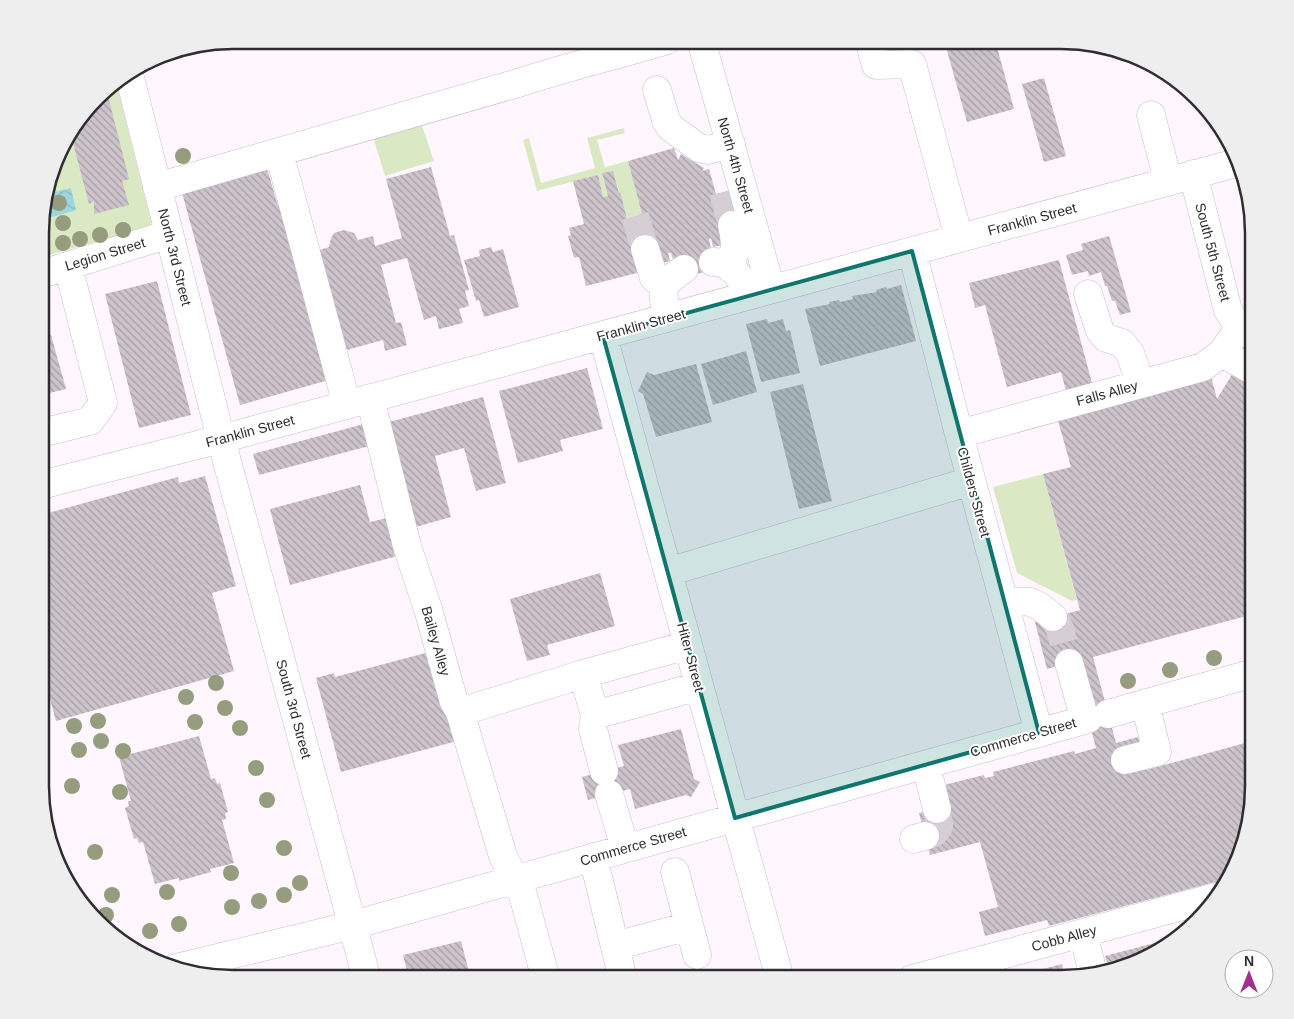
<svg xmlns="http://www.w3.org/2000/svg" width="1294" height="1019" font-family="Arial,sans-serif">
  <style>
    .green { fill: #dae9c3 }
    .water { fill: url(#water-waves) }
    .building { fill: url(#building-back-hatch) }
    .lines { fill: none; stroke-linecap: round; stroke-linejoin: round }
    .minor-tunnel { stroke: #d6ced5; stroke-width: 28; stroke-dasharray: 28 14; stroke-linecap: butt }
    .minor-casing { stroke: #c6bec6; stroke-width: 29 }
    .major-casing { stroke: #c6bec6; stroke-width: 29 }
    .minor { stroke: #fff; stroke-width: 28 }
    .major { stroke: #fff; stroke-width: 28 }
    .tree { fill: #969d7e }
    .marked { fill: #0f766e; fill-opacity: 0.2; stroke: #0f766e; stroke-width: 4; stroke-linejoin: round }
    .labels { text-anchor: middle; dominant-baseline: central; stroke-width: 4; stroke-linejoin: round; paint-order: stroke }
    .street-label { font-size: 14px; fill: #302d30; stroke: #fff }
    .rim { fill: none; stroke: #302d30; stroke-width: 2.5 }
  </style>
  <defs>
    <pattern id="water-waves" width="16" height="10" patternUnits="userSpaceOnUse" patternTransform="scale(1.25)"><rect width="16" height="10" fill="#9cd7df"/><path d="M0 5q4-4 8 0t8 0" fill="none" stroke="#87b9c0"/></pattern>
    <pattern id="building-back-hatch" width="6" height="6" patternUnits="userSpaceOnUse" patternTransform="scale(1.25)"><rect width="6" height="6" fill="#ccc3cb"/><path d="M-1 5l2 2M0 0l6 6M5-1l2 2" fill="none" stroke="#a69fa5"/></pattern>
  </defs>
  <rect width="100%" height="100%" fill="#fff6fe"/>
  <!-- green -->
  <path class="green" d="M 116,82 L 152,226 L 42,257 L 42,208 L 66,137 L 106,88 Z
    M 421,122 L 434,161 L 385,176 L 373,137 Z
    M 624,128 L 625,133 L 597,140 L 605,167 L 628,161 L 642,214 L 627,218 L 613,171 L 602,174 L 608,196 L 603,197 L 598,175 L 537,191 L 523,140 L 529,138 L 541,183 L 595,168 L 587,138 Z
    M 1043,474 L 1077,600 L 1072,601 L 1017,573 L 993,487 Z"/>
  <!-- water -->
  <path class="water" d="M 71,188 L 76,210 L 42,220 L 42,208 L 46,194 Z"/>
  <!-- building -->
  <path class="building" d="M 891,40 L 918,40 L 918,41 L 907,44 L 909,51 L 895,55 Z
    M 944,40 L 995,40 L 1014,109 L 967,122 Z
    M 1044,78 L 1066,156 L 1044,162 L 1022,84 Z
    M 106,88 L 129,179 L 122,181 L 129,205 L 94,214 L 94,201 L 89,204 L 70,131 Z
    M 674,148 L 678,160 L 681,154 L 704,168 L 702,171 L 709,169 L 716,194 L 729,191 L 738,223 L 726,244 L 713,247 L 711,238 L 709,239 L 715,269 L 686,277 L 675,265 L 671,253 L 668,253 L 670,261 L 657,264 L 639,250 L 629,218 L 642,214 L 628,161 Z
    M 266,165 L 278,206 L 288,203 L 336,378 L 240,405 L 181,189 Z
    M 431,167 L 450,236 L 454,235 L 469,290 L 465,291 L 469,306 L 459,309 L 463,323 L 439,329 L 436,316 L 424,320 L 407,258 L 381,265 L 396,323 L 401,322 L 407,345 L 385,351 L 383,340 L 343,351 L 316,251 L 329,247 L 331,238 L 334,233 L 344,230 L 354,233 L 358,240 L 373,236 L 375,246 L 402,238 L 386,179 Z
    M 613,171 L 619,193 L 620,192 L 641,272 L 586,286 L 579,257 L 574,258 L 568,236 L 571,235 L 569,228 L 584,224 L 573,181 L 598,175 L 603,197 L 608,196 L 602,173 Z
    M 1109,236 L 1131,312 L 1120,315 L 1115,301 L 1112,301 L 1107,286 L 1105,286 L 1101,272 L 1089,276 L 1088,271 L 1072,275 L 1066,255 L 1083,250 L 1081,244 Z
    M 491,247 L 493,252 L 503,249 L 519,307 L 484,317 L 479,300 L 476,301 L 464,260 L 480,256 L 479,250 Z
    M 1059,260 L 1092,383 L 1066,391 L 1061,372 L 1007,387 L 985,305 L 975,308 L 969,283 Z
    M 157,281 L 191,415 L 139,428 L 105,294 Z
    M 901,285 L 916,341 L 820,366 L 805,309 L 830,304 L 829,302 L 839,300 L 840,302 L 853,299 L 852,296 L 877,292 L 876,290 L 886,287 L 887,289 Z
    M 767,319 L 768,323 L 783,319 L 786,331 L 790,330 L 800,373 L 761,382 L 746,324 Z
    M 51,335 L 66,389 L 41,395 L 41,337 Z
    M 1247,350 L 1254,354 L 1254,414 L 1252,417 L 1254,417 L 1254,614 L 1093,657 L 1116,743 L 1138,737 L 1146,770 L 1245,743 L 1254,775 L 1254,799 L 1239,860 L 1228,879 L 1224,880 L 1225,883 L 1218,894 L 1215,882 L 1049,926 L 1047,920 L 985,936 L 979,912 L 998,907 L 980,842 L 930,855 L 919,813 L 950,805 L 944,785 L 984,775 L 985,778 L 994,776 L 993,772 L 1074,751 L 1075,754 L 1096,748 L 1073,662 L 1047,669 L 1035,622 L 1080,610 L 1043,474 L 1071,467 L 1057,417 L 1211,376 L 1217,399 Z
    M 746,351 L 757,392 L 713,405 L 701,364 Z
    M 696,364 L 712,422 L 656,437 L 643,394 L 638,391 L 647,372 L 654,375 Z
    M 587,368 L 603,429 L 560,440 L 563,451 L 518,463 L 499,391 Z
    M 803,384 L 832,501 L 799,509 L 770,392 Z
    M 483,397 L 506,483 L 476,491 L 464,448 L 435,456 L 451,517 L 412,528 L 385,423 Z
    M 371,422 L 377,444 L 259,475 L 253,454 Z
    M 205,476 L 236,586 L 212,593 L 234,671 L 56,721 L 41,666 L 41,515 L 178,477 L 179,483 Z
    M 360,485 L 370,522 L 391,517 L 401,555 L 290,585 L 270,509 Z
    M 600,573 L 615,626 L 547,645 L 550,655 L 527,661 L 510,599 Z
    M 433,651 L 457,741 L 341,772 L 316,678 L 334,673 L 335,677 Z
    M 681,729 L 694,779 L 700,782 L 691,797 L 686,795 L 635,809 L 630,789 L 588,800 L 582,777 L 624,766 L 618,745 Z
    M 199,736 L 211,779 L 215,778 L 217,784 L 220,783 L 228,812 L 225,813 L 226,819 L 222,820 L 234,863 L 210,869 L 211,872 L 179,881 L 179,878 L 155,884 L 143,842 L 139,843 L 137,838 L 134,839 L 125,808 L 129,806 L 128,801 L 131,801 L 119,757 Z
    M 1170,939 L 1135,964 L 1109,969 L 1105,956 Z
    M 461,941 L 471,979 L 409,979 L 403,955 Z
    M 1062,964 L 1065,978 L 1008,979 L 1008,978 Z
    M 244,972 L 245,979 L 223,979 L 222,978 Z"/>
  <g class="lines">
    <!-- minor-tunnel -->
    <path class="minor-tunnel" d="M 723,192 L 732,225
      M 635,216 L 645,249
      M 1053,617 L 1060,629 L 1069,663
      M 925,836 L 934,833 L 939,826 L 937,809"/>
    <!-- minor casing -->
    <g class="minor-casing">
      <path id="minor" d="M 701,40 L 771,289
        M 869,40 L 876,65 L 912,64 L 959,238
        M 657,90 L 666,120 L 670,127 L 699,148 L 708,150 L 731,144
        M 1151,115 L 1168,181
        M 279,152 L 347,405
        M 1193,174 L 1228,310 L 1239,328 L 1254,337
        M 157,187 L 518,83 C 567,67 617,55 667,40
        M 645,249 L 654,278 L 665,286
        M 912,251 L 959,434 L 1039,733
        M 713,262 C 734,261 741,280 749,295
        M 730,268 C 736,250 736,243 732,225
        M 42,274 L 169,234
        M 1088,294 L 1100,331 L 1106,338 L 1122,343 L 1130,353 L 1141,384
        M 668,317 C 661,289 659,286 684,269
        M 603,336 L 780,979
        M 1222,353 L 1254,371
        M 370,398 L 407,546 L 428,609 L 454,702 L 460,712 L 503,856 L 523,895 L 546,979
        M 41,433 L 90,421 L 103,403 L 68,266
        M 959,434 L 1203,367 L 1222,353 L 1239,328
        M 41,485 L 221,439 L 1240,162
        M 668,572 L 971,481
        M 1005,604 C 1029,599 1034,600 1053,617
        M 1069,663 L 1085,720
        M 583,674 L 595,715 L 593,729 L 604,771
        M 460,712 L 583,674 L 688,645
        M 1108,714 L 1254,673
        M 595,715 L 699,686
        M 1125,760 L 1157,752 L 1145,703
        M 926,765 L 937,809
        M 609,794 L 625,848
        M 914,839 L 925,836
        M 593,857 L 623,979
        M 675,872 L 697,955
        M 1083,933 L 1093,973
        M 615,946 L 689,926
        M 176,968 L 353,925 L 1088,719
        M 912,979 L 1216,897"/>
    </g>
    <!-- major casing -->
    <g class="major-casing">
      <path id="major" d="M 129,74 L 221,439 L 367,979"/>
    </g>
    <!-- minor -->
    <use href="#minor" class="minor"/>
    <!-- major -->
    <use href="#major" class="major"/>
  </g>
  <!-- trees -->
  <g class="tree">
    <circle cx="183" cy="156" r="8"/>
    <circle cx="59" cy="203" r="8"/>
    <circle cx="63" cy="223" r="8"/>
    <circle cx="123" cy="230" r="8"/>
    <circle cx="100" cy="235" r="8"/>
    <circle cx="80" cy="239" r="8"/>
    <circle cx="63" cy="243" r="8"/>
    <circle cx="1214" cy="658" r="8"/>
    <circle cx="1170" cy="670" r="8"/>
    <circle cx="1128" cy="681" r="8"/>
    <circle cx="216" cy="683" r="8"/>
    <circle cx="186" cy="697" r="8"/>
    <circle cx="225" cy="708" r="8"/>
    <circle cx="98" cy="721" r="8"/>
    <circle cx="195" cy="722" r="8"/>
    <circle cx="74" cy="726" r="8"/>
    <circle cx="240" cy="728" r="8"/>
    <circle cx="101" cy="741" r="8"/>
    <circle cx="79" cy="750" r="8"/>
    <circle cx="123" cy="751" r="8"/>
    <circle cx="256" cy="768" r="8"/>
    <circle cx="72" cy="786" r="8"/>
    <circle cx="120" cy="792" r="8"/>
    <circle cx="267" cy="800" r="8"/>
    <circle cx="284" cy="848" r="8"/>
    <circle cx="95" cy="852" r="8"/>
    <circle cx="231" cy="873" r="8"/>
    <circle cx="300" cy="883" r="8"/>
    <circle cx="167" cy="892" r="8"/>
    <circle cx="112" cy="895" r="8"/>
    <circle cx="284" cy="895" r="8"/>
    <circle cx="259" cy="901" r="8"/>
    <circle cx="232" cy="907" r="8"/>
    <circle cx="106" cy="915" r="8"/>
    <circle cx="179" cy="924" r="8"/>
    <circle cx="150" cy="931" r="8"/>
  </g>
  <!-- marked area -->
  <path class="marked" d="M 912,251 L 1039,733 L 735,818 L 603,336 Z"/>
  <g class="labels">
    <!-- street labels -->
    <g class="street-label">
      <text transform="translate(736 165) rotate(74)">North 4th Street</text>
      <text transform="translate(1032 219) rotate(-15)">Franklin Street</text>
      <text transform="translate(1213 252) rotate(75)">South 5th Street</text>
      <text transform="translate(105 254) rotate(-17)">Legion Street</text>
      <text transform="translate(175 257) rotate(76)">North 3rd Street</text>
      <text transform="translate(641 325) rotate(-15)">Franklin Street</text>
      <text transform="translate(1107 393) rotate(-15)">Falls Alley</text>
      <text transform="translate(250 431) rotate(-15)">Franklin Street</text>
      <text transform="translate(974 492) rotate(75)">Childers Street</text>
      <text transform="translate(436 641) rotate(74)">Bailey Alley</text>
      <text transform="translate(691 657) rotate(75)">Hiter Street</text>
      <text transform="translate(294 709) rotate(75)">South 3rd Street</text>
      <text transform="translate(1023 737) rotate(-16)">Commerce Street</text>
      <text transform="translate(633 846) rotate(-16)">Commerce Street</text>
      <text transform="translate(1064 938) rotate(-15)">Cobb Alley</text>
    </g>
  </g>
  <!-- crop -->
  <path d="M0 0H1294V1019H0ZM233 49H1061A184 184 0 0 1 1245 233V786A184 184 0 0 1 1061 970H233A184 184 0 0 1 49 786V233A184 184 0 0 1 233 49Z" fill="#eee" fill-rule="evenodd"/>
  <path class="rim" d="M233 49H1061A184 184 0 0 1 1245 233V786A184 184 0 0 1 1061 970H233A184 184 0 0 1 49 786V233A184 184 0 0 1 233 49Z"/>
  <!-- north arrow -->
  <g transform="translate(1249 974)"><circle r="24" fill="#ffffff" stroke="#acabac"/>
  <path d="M0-4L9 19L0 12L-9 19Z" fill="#9f308e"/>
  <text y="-8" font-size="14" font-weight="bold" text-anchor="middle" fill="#302d30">N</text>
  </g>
</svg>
